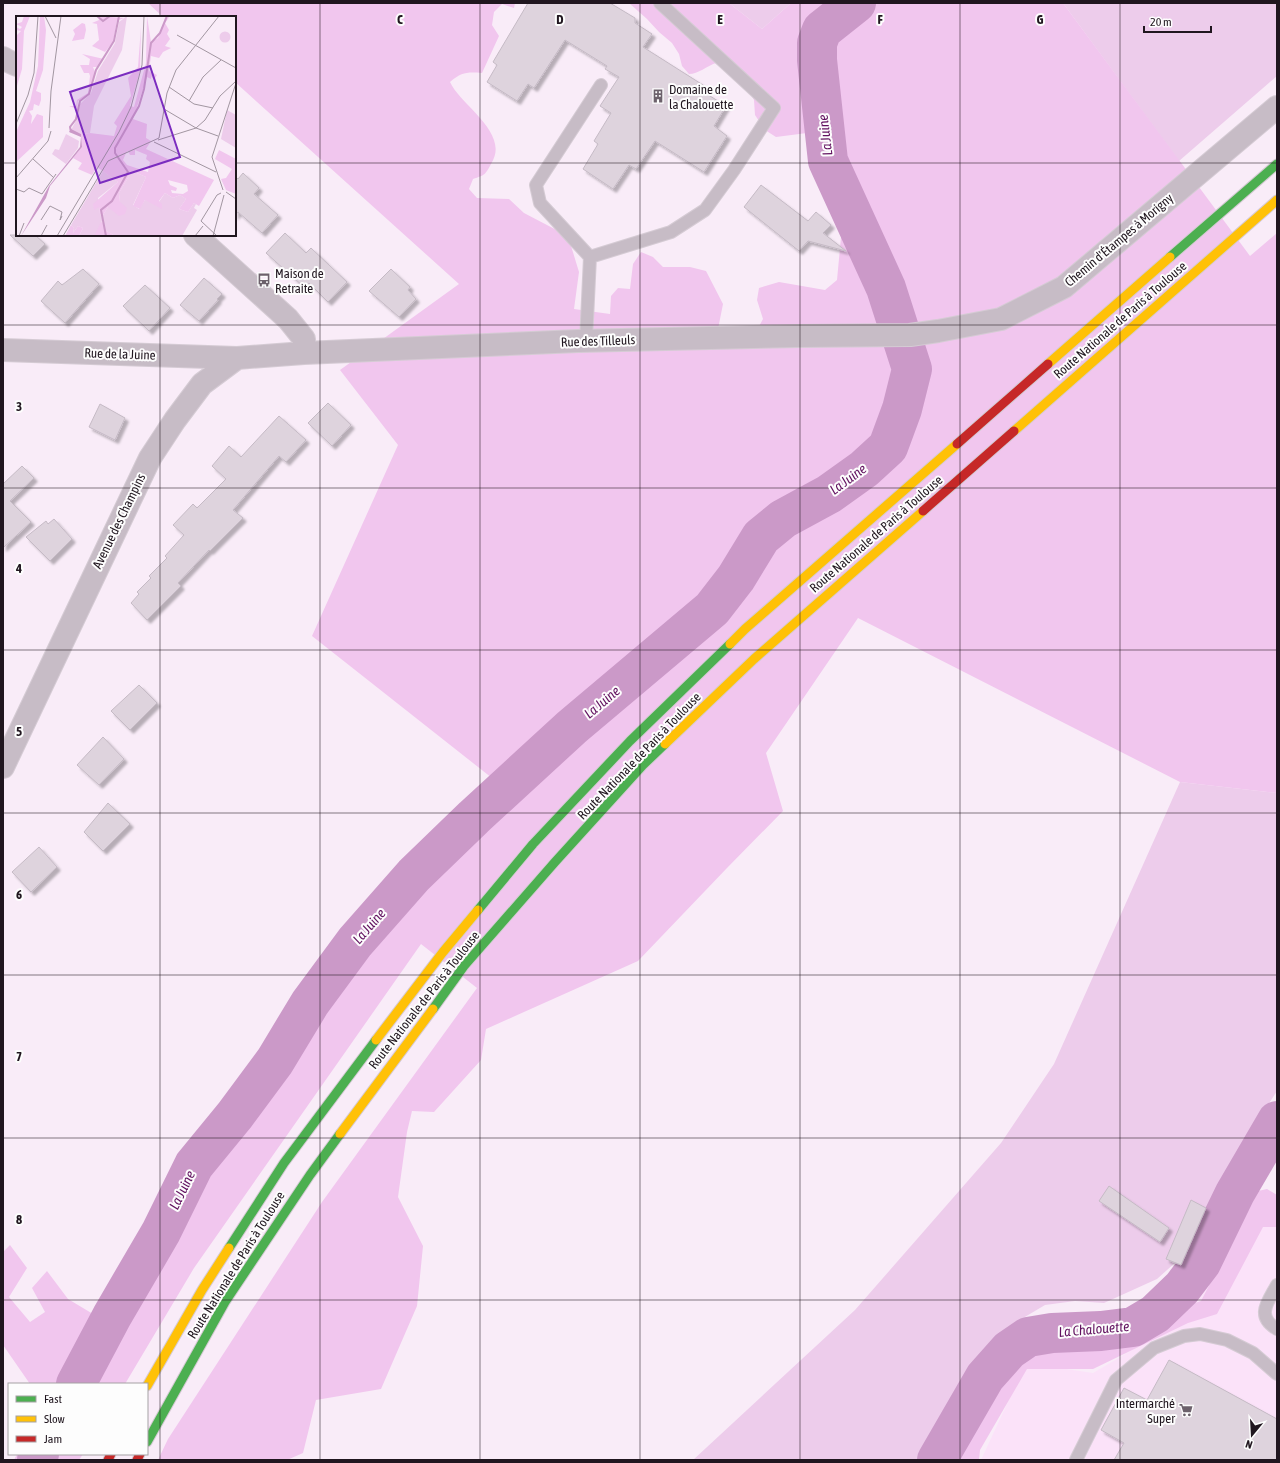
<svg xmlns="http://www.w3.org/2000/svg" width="1280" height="1463" font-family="'Asap Condensed',sans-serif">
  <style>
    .built { fill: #fbe2f9 }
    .green { fill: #edcceb }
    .forest { fill: #f1c6ee }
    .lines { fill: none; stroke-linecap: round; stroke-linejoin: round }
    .river { stroke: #cb99c8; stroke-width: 40 }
    .building { fill: #ded3dd; stroke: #c5bac5; filter: url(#shadow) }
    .lane-casing { stroke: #d5cbd4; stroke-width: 14 }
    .street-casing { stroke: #d5cbd4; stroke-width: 24 }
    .fast-casing { stroke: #d5cbd4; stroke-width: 11 }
    .slow-casing { stroke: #d5cbd4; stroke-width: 11 }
    .jam-casing { stroke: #d5cbd4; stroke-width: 11 }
    .lane { stroke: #c7bcc6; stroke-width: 12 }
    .street { stroke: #c7bcc6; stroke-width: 22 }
    .fast { stroke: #4caf50; stroke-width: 9 }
    .slow { stroke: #ffc107; stroke-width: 9 }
    .jam { stroke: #c62828; stroke-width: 9 }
    .grid { fill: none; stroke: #20161f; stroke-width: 1; stroke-opacity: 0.55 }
    .labels { text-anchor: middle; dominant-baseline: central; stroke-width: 4; stroke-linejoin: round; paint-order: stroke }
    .poi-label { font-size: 13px; fill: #20161f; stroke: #fdfdfd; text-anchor: start }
    .street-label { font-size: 13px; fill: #20161f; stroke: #fdfdfd }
    .water-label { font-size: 14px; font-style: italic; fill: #61115f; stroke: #fdfdfd }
    .inset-river { fill: none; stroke: #cb99c8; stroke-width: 2 }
    .inset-road { fill: none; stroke: #a296a1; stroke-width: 1 }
    .view { fill: #7b2cbf; fill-opacity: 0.15; stroke: #7b2cbf; stroke-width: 2 }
    .inset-edge { fill: none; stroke: #20161f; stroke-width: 2 }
    .grid-label { font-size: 13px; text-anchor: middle; font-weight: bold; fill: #20161f; stroke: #fdfdfd; stroke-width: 4; stroke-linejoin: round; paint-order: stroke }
  </style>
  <defs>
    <filter id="shadow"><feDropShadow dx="3.5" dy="3.5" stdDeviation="1" flood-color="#0004"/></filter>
  </defs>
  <rect width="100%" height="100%" fill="#f9ecf8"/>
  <!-- built -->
  <path class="built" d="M 1254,1187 L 1277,1203 L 1277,1460 L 981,1460 L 1026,1363 L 1093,1373 L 1187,1318 Z"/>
  <!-- green -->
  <path class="green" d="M 729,3 L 791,3 L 762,29 Z
    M 1063,3 L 1277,3 L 1277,76 L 1179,161 Z
    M 1180,782 L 1277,793 L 1277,1091 L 1230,1163 L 1196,1244 L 1157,1279 L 1104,1303 L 1075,1301 L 1045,1305 L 1008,1327 L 987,1346 L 941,1426 L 916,1460 L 693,1460 L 855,1310 L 1001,1143 L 1054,1064 Z"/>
  <!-- forest -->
  <path class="forest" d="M 148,3 L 515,3 L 514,8 L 502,4 L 494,12 L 492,25 L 499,36 L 482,73 C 467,72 462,72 450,82 C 461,106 511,133 491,164 C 485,175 485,175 473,179 L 469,189 L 477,198 L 509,199 L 524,213 L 568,236 L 579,272 L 574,309 L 610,314 L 611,296 L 618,288 L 630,289 L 633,264 L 641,252 L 653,257 L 663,267 L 690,267 L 706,271 L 723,304 L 718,329 L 757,330 L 763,319 L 757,300 L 759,288 L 779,282 L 825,290 L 837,280 L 842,227 L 832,186 L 807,133 L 776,137 L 765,130 L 755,115 L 754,100 L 747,86 L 716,63 C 707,66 698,74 689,74 L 682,66 L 679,54 L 672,43 L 659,32 L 647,19 L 629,3 L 729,3 L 762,29 L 791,3 L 1063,3 L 1250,256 L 1277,233 L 1277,793 L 1180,782 L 858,618 L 766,753 L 783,811 L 727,868 L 638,961 L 486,1029 L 481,1060 L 434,1112 L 412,1111 L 407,1132 L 398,1197 L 423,1246 L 417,1306 L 381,1389 L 316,1400 L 303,1453 L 287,1460 L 158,1460 L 168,1439 L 322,1202 L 477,988 L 421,944 L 194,1268 L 125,1384 L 30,1384 L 3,1345 L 3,1252 L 10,1245 L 27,1268 L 9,1297 L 30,1322 L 45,1312 L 32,1288 L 47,1271 L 68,1299 L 93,1314 L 191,1146 L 371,906 L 492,778 L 312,636 L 398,445 L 340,370 L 459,284 L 235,82 L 235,17 L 163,17 Z
    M 1267,1189 L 1277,1195 L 1277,1227 L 1263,1227 L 1217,1314 L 1188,1323 L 1093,1369 L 1027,1369 L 980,1450 L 979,1460 L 948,1460 L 981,1405 L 1017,1352 L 1042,1340 L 1071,1339 L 1145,1328 L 1172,1311 L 1201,1301 L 1258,1191 Z
    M 17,1454 L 83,1454 L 79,1460 L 14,1460 Z"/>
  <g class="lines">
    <!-- river -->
    <path class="river" d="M 76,1384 L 112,1316 L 161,1232 L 194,1165 L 235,1115 L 275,1061 L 310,1003 L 355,942 L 414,875 L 474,817 L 572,727 L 712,609 L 736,578 L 761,537 L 783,519 L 829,494 L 864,469 L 888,447 L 902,409 L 912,369 L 886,288 L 828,161 L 817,60 L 817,43 L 822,30 L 856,3
      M 37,1460 L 39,1454
      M 937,1460 L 985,1377 L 1009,1350 L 1028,1337 L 1052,1333 L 1101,1331 L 1133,1327 L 1155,1314 L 1182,1288 L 1201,1263 L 1235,1193 L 1277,1121"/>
  </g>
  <!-- building -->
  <path class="building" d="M 528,3 L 610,3 L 635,18 L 635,23 L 652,34 L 643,47 L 703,85 L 702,91 L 726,106 L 714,126 L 727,136 L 704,172 L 655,141 L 636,169 L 629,165 L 613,189 L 583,169 L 598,144 L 594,141 L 611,113 L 600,106 L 619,77 L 605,69 L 607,66 L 565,40 L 534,88 L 528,84 L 517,101 L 487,82 L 497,65 L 493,62 Z
    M 243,173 L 259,188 L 254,194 L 278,215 L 262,233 L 238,212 L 235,216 L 235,176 L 238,179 Z
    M 761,185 L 808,221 L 816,212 L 831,225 L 823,233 L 846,251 L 808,241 L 799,251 L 744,207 Z
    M 285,233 L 306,253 L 311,248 L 347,282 L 328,302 L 309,283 L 304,287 L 266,253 Z
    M 10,235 L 35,235 L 45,244 L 33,256 Z
    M 83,269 L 99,284 L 65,323 L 41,301 L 58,281 L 62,285 Z
    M 391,269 L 410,287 L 408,290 L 416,299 L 399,317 L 369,291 Z
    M 204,278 L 222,294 L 217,299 L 218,300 L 199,321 L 180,305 Z
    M 145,285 L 170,308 L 149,331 L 123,306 Z
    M 328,403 L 351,425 L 332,446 L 308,423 Z
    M 100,404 L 125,418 L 115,440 L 89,427 Z
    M 279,416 L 306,440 L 286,462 L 279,456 L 233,510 L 243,518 L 210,551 L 209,550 L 178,583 L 181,586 L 147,620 L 131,603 L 139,594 L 137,592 L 151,578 L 149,576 L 167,558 L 165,556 L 184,535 L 173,525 L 193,504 L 197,508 L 226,479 L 212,466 L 229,446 L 241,457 Z
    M 22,466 L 34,478 L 10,501 L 31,522 L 3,548 L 3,484 Z
    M 54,519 L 72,539 L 50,561 L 26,537 L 46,521 L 48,524 Z
    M 139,685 L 157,703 L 130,730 L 111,711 Z
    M 103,737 L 124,759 L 99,785 L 77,765 Z
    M 108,803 L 130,824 L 103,851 L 84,832 Z
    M 39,847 L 57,867 L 31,892 L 12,872 Z
    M 1109,1186 L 1169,1228 L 1160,1242 L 1099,1201 Z
    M 1191,1200 L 1206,1208 L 1181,1265 L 1166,1259 Z
    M 1169,1360 L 1277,1419 L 1277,1460 L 1114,1460 L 1124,1443 L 1101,1430 L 1124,1388 L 1147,1400 Z"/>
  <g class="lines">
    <!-- lane casing -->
    <g class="lane-casing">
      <path id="lane" d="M 590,257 L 540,203 L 536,185 L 601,85
        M 586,341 L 590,257 L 671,232 L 705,210 L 734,170 L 774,108 L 660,3
        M 1277,1285 C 1268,1302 1255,1316 1277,1329
        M 1076,1460 L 1116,1380 L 1154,1348 L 1184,1336 L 1200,1334 L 1227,1340 L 1253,1353 L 1277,1374"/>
    </g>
    <!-- street casing -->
    <g class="street-casing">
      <path id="street" d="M 3,58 L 6,60 L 17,65
        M 195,235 L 288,319 L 304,339 L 304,353
        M 3,350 L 237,358
        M 3,767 L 150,458 L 175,420 L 202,384 L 237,358 L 304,353 L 578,341 L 799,336 L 910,335 L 938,331 L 1001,319 L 1064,287 L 1277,107"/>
    </g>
    <!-- fast casing -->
    <g class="fast-casing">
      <path id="fast" d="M 1170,257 L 1277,164
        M 478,910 L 533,844 L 630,741 L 730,644
        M 433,1009 L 464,966 L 555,862 L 643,765 L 665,744
        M 229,1248 L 284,1163 L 376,1040
        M 147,1442 L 225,1302 L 310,1175 L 340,1134"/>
    </g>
    <!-- slow casing -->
    <g class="slow-casing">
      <path id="slow" d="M 1048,364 L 1170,257
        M 1014,431 L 1277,200
        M 730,644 L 745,629 L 957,444
        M 665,744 L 754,659 L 923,511
        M 376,1040 L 443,952 L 478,910
        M 340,1134 L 433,1009
        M 147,1386 L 202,1290 L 229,1248"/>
    </g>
    <!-- jam casing -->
    <g class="jam-casing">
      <path id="jam" d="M 957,444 L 1048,364
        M 923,511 L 1014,431
        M 108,1460 L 111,1454
        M 137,1460 L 140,1454"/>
    </g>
    <!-- lane -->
    <use href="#lane" class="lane"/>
    <!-- street -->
    <use href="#street" class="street"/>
    <!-- fast -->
    <use href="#fast" class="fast"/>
    <!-- slow -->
    <use href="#slow" class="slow"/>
    <!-- jam -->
    <use href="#jam" class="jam"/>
  </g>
  <!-- grid -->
  <path class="grid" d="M 160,3 L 160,17M 320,3 L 320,1460M 480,3 L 480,1460M 640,3 L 640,1460M 800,3 L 800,1460M 960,3 L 960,1460M 1120,3 L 1120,1460M 3,163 L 17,163M 235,163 L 1277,163M 160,235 L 160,1460M 3,325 L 1277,325M 3,488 L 1277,488M 3,650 L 1277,650M 3,813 L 1277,813M 3,975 L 1277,975M 3,1138 L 1277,1138M 3,1300 L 1277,1300"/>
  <!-- icons -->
  <defs>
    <g id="building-bare" transform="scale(1.08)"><path d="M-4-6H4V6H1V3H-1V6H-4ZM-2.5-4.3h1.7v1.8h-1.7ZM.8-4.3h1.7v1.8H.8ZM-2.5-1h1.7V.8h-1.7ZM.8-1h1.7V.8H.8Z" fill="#6c616b" stroke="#fdfdfd" stroke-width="2.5" paint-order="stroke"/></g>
    <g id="bus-bare" transform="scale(1.08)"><path d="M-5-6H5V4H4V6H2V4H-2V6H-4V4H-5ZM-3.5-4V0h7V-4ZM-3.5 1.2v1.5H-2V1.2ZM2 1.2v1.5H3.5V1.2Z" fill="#6c616b" stroke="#fdfdfd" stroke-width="2.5" paint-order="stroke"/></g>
    <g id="supermarket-bare" transform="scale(1.08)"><path d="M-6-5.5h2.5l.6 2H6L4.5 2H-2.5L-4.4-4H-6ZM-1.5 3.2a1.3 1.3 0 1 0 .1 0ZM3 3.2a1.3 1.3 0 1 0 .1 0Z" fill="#6c616b" stroke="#fdfdfd" stroke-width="2.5" paint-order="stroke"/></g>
  </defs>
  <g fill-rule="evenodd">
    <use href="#building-bare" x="658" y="96"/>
    <use href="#bus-bare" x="264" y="280"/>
    <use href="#supermarket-bare" x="1186" y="1410"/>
  </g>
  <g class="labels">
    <!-- poi labels -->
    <g class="poi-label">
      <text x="669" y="89">Domaine de<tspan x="669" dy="15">la Chalouette</tspan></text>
      <text x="275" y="273">Maison de<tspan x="275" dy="15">Retraite</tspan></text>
      <text x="1175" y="1403" text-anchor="end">Intermarché<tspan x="1175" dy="15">Super</tspan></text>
    </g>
    <!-- street labels -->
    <g class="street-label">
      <text transform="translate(1119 240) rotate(-40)">Chemin d'Étampes à Morigny</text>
      <text transform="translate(1120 320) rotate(-41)">Route Nationale de Paris à Toulouse</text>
      <text transform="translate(598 341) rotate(-2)">Rue des Tilleuls</text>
      <text transform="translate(120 354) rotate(2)">Rue de la Juine</text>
      <text transform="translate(119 521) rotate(-64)">Avenue des Champins</text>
      <text transform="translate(876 534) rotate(-41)">Route Nationale de Paris à Toulouse</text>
      <text transform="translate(639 756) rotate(-46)">Route Nationale de Paris à Toulouse</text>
      <text transform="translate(424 1000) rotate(-52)">Route Nationale de Paris à Toulouse</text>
      <text transform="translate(236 1265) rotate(-58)">Route Nationale de Paris à Toulouse</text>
    </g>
    <!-- water labels -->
    <g class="water-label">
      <text transform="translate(825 135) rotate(-97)">La Juine</text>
      <text transform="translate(848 479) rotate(-36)">La Juine</text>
      <text transform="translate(602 702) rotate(-40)">La Juine</text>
      <text transform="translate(369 926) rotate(-49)">La Juine</text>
      <text transform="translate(182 1190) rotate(-64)">La Juine</text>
      <text transform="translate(1094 1329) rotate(-5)">La Chalouette</text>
    </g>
  </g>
  <!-- overview -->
  <g transform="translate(16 16)">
    <rect width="220" height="220" fill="#f9ecf8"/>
    <path d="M 111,0 L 106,34 L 78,90 L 74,117 L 65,118 L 56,116 L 55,114 L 61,103 L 64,88 L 75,77 L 82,55 L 99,27 L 103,6 ZM203.5 21a5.5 5.5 0 1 1 11 0a5.5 5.5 0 1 1-11 0ZM 211,94 L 220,99 L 220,132 L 205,123 ZM 50,118 L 63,125 L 62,132 L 50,148 L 36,138 L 39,133 L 43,134 ZM 87,155 L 102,166 L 82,182 L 84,198 L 87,199 L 92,191 L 104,186 L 103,177 L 116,155 L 130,161 L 117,189 L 123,193 L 129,184 L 143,186 L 149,177 L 157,182 L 164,179 L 170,183 L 163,193 L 172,196 L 178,187 L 180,188 L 178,192 L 181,194 L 166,220 L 99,220 L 89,214 L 86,205 L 79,220 L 63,220 L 67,212 L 62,210 L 57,217 L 58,212 L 55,209 Z" fill="#edcceb"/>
    <path d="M 8,0 L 14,0 L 8,15 L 6,53 L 0,73 L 0,20 L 5,15 L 0,14 L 0,11 L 4,13 L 6,11 L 0,8 L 6,6 ZM 24,0 L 28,0 L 30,14 L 27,54 L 20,75 L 25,77 L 25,84 L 23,90 L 18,88 L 17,94 L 13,95 L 16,100 L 15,108 L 21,98 L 27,100 L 27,121 L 0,146 L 0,116 L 14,86 L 22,50 ZM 82,0 L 108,2 L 101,5 L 97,26 L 89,36 L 76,30 L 83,24 L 81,8 L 76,7 L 83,4 ZM 131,0 L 135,26 L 142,22 L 149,4 L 154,0 L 149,7 L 153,14 L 151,18 L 154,23 L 149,30 L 155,32 L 147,36 L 143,42 L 135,40 L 133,55 L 141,59 L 138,64 L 135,60 L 135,63 L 131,61 L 117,103 L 131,108 L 130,122 L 135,125 L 130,133 L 198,164 L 183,190 L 178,187 L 172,196 L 163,193 L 170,183 L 164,179 L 157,182 L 149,177 L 143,185 L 146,188 L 146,193 L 129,184 L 124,193 L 117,190 L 130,161 L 116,155 L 103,177 L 104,186 L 111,192 L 109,198 L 103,200 L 92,191 L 87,199 L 84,198 L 83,191 L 78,194 L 77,188 L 102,166 L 81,151 L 76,159 L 62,153 L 66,147 L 57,142 L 66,131 L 65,118 L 74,117 L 98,120 L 101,110 L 98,107 L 115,80 L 112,62 L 122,51 L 125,11 L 124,55 L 114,90 L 118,91 L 130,47 ZM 119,134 L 131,139 L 130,143 L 134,146 L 132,156 L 111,149 L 107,144 L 110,137 L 112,135 L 114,139 L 119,139 ZM 152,164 L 171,169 L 172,175 L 167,178 L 156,177 L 155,174 L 160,175 L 161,172 L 154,169 ZM 66,7 L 69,8 L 70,14 L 68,23 L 56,25 L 59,18 L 57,14 ZM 66,38 L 88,43 L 81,51 L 77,51 L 79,56 L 73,78 L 62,85 L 61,93 L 53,90 L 60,90 L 61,84 L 72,77 L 74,60 L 73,57 L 68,57 L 64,49 L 73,49 L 74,43 ZM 203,134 L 220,143 L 220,178 L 210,174 L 205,163 L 210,162 L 216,153 L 199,143 ZM 85,206 L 88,207 L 89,214 L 99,220 L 78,220 ZM 55,209 L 58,212 L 57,217 L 62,210 L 67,212 L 63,220 L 49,220 Z" fill="#f1c6ee" fill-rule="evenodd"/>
    <path d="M 55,113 L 65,118 L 66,131 L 34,170 L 30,182 L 5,220 L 33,170 L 64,131 L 65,121 L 53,116 Z" fill="#cb99c8"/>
    <path class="inset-river" d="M 81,0 L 87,5 L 94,0M 55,116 L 54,111 L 60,103 L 64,85 L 73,78 L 80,54 L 98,25 L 103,0M 90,220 L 85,194 L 96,185 L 112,156 L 99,137 L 99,132 L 123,90 L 128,73 L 135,27 L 144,17 L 151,0"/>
    <path class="inset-road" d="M 29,0 L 40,22M 161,19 L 220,52M 153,71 L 178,88 L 197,92M 173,85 L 187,61 L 205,44M 148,93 L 180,112 L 202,120M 0,108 L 12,79 L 18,57 L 22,0M 33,112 L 35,75 L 45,0M 142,124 L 180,112 L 189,104 L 204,80 L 219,66M 138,126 L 200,156M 17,143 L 37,161M 0,162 L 32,125 L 35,115M 0,173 L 8,176 L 13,172 L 26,178 L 40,158M 207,174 L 196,141 L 220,67M 210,176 L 220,183M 25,204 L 34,190 L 46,196 L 44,204 L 46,200M 3,220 L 8,207M 25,220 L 31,209M 41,220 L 103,116 L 115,91 L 126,49 L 128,0M 47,220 L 92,145 L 143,122 L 151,77 L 160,54 L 203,0M 179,220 L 187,210M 197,220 L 208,179M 201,220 L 185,205 L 201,179 L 205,177"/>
    <path class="view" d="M 134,50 L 164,141 L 84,167 L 54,76 Z"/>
    <rect width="220" height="220" class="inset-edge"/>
  </g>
  <g class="grid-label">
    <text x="400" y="24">C</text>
    <text x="560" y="24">D</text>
    <text x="720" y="24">E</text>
    <text x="880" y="24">F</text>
    <text x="1040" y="24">G</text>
    <text x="19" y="411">3</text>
    <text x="19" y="573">4</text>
    <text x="19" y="736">5</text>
    <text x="19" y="899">6</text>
    <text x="19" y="1061">7</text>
    <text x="19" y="1224">8</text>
  </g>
  <!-- border -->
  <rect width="1280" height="1463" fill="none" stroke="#20161f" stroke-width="8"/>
  <!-- legend -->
  <rect x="8" y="1383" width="140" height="72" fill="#fdfdfd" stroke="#a5a1a4"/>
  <rect x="16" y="1396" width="20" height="6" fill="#4caf50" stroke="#a5a1a4"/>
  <text x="44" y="1403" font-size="12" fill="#20161f">Fast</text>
  <rect x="16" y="1416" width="20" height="6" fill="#ffc107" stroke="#a5a1a4"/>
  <text x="44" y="1423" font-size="12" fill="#20161f">Slow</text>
  <rect x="16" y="1436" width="20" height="6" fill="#c62828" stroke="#a5a1a4"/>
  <text x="44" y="1443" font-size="12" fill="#20161f">Jam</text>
  <!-- north arrow -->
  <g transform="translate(1252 1435) rotate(198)" stroke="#fdfdfd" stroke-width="3" paint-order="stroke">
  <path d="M0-3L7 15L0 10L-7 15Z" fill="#20161f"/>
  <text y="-6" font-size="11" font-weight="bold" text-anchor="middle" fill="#20161f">N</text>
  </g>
  <!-- scale -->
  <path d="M1144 26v6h67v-6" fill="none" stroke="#20161f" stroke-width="2"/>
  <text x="1150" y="26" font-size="12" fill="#20161f" stroke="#fdfdfd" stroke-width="3" paint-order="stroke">20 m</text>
</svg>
